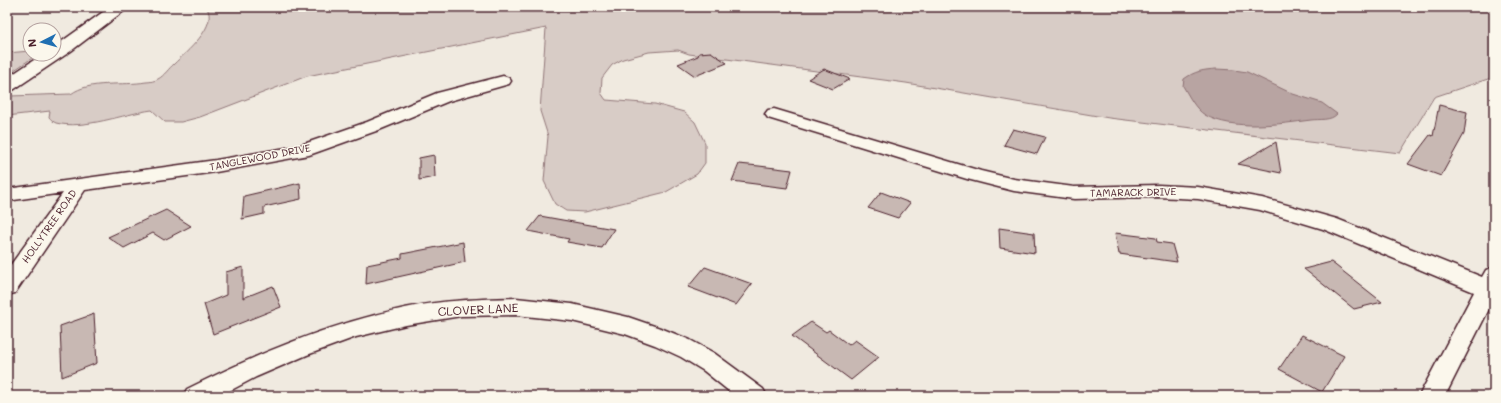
<svg xmlns="http://www.w3.org/2000/svg" width="1501" height="403" font-family="Mali,sans-serif">
  <style>
    .green { fill: #d8ccc6; stroke: #917678 }
    .water { fill: #b8a4a2; stroke: #8c6f72 }
    .building { fill: #c8b8b3; stroke: #4a1f2b }
    .lines { fill: none; stroke-linecap: round; stroke-linejoin: round }
    .street-casing { stroke: #4a1f2b; stroke-width: 3 }
    .secondary-casing { stroke: #4a1f2b; stroke-width: 3 }
    .street { fill: #fbf7ec; fill-rule: evenodd }
    .secondary { fill: #fbf7ec; fill-rule: evenodd }
    .labels { text-anchor: middle; dominant-baseline: central; stroke-width: 3; stroke-linejoin: round; paint-order: stroke }
    .street-label { font-size: 10px; fill: #4a1f2b; stroke: #fbf7ec }
    .near-street-label { font-size: 12px; fill: #4a1f2b; stroke: #fbf7ec }
  </style>
  <rect width="100%" height="100%" fill="#f0eae0"/>
  <filter id="ink" filterUnits="userSpaceOnUse"><feTurbulence type="fractalNoise" baseFrequency=".025" numOctaves="2"/><feDisplacementMap in="SourceGraphic" scale="8" xChannelSelector="R" yChannelSelector="G"/><feConvolveMatrix kernelMatrix="1 2 1 2 8 2 1 2 1" color-interpolation-filters="sRGB"/></filter>
  <g filter="url(#ink)">
    <!-- green -->
    <path class="green" d="M 206,7 L 1494,7 L 1494,77 L 1434,97 L 1400,153 L 1109,118 L 906,83 L 689,54 L 678,50 L 649,52 L 623,59 L 612,65 L 602,78 L 601,93 L 606,100 L 655,104 L 684,112 L 695,122 L 705,143 L 705,163 L 697,174 L 666,192 L 585,212 L 566,211 L 555,204 L 544,181 L 548,136 L 540,111 L 546,28 L 307,76 L 200,117 L 181,122 L 165,122 L 152,110 C 123,114 84,130 56,123 C 53,122 51,119 49,117 L 50,111 L 7,116 L 7,98 L 10,96 L 71,94 C 89,80 124,86 146,82 C 150,82 155,81 158,79 C 164,76 169,68 174,64 C 185,53 220,25 206,7 Z
      M 30,51 L 30,54 L 38,54 L 7,75 L 7,53 Z"/>
    <!-- water -->
    <path class="water" d="M 1216,69 L 1234,70 L 1247,72 L 1293,94 L 1322,103 L 1337,114 C 1331,121 1319,119 1311,120 C 1280,124 1233,131 1205,115 C 1195,109 1189,96 1183,86 L 1184,79 C 1195,71 1203,70 1216,69 Z"/>
    <!-- building -->
    <path class="building" d="M 711,52 L 727,63 L 695,76 L 678,64 L 698,56 L 699,53 Z
      M 824,69 L 850,79 L 833,89 L 808,79 Z
      M 1439,105 L 1467,112 L 1464,134 L 1441,176 L 1408,164 L 1430,135 L 1433,136 Z
      M 1013,129 L 1045,137 L 1037,154 L 1004,145 Z
      M 1276,142 L 1281,173 L 1238,164 Z
      M 434,155 L 435,177 L 419,180 L 419,158 Z
      M 739,164 L 759,166 L 792,170 L 787,188 L 732,181 Z
      M 300,183 L 301,199 L 264,207 L 264,214 L 242,219 L 244,196 Z
      M 881,192 L 910,203 L 898,218 L 868,208 Z
      M 166,210 L 191,226 L 164,240 L 153,233 L 124,248 L 108,237 Z
      M 540,216 L 579,223 L 614,229 L 602,248 L 567,242 L 569,239 L 528,231 Z
      M 999,228 L 1034,233 L 1035,253 L 1000,248 Z
      M 1115,233 L 1156,238 L 1157,242 L 1172,244 L 1177,262 L 1119,254 Z
      M 463,242 L 465,262 L 366,284 L 367,265 L 402,258 L 402,254 Z
      M 1331,262 L 1382,302 L 1354,309 L 1304,269 Z
      M 243,267 L 243,298 L 273,286 L 281,307 L 213,334 L 204,304 L 226,295 L 226,272 Z
      M 705,267 L 752,284 L 736,305 L 688,287 Z
      M 94,314 L 97,363 L 62,377 L 60,326 Z
      M 811,322 L 826,332 L 829,330 L 849,345 L 855,340 L 879,357 L 851,380 L 792,336 Z
      M 1302,335 L 1344,356 L 1322,392 L 1279,369 Z"/>
    <g class="lines">
      <!-- street casing -->
      <g class="street-casing">
        <path id="street" d="M 503,76 L 509,78 L 511,81 L 509,84 L 449,101 L 379,130 L 309,155 L 216,172 L 85,190 L 15,293 L 7,295 L 7,270 L 63,193 L 7,201 L 7,189 L 216,160 L 298,146 L 367,122 L 437,93 Z
          M 774,109 L 981,171 L 1014,179 L 1074,187 L 1158,185 L 1198,187 L 1262,198 L 1337,219 L 1482,277 L 1486,270 L 1494,267 L 1494,299 L 1445,396 L 1419,396 L 1474,292 L 1323,229 L 1260,210 L 1198,199 L 1158,197 L 1074,199 L 1014,191 L 967,179 L 768,118 L 765,114 L 768,110 Z
          M 516,298 L 572,304 L 628,317 L 663,329 L 690,340 L 714,353 L 763,389 L 767,396 L 735,396 L 704,371 L 681,357 L 655,345 L 625,334 L 572,321 L 516,315 L 461,316 L 406,325 L 356,337 L 307,355 L 256,377 L 220,396 L 183,396 L 187,389 C 257,354 328,324 405,308 C 442,300 479,299 516,298 Z"/>
      </g>
      <!-- secondary casing -->
      <g class="secondary-casing">
        <path id="secondary" d="M 110,7 L 128,7 L 125,10 L 71,51 L 13,90 L 7,91 L 7,78 L 43,54 L 54,54 L 54,47 Z"/>
      </g>
      <!-- street -->
      <use href="#street" class="street"/>
      <!-- secondary -->
      <use href="#secondary" class="secondary"/>
    </g>
  </g>
  <g class="labels">
    <!-- street labels -->
    <g class="street-label">
      <text transform="translate(260 157) rotate(-11)">TANGLEWOOD DRIVE</text>
      <text transform="translate(1133 192) rotate(-1)">TAMARACK DRIVE</text>
      <text transform="translate(49 226) rotate(-55)">HOLLYTREE ROAD</text>
    </g>
    <!-- near-street labels -->
    <g class="near-street-label">
      <text transform="translate(478 309) rotate(-3)">CLOVER LANE</text>
    </g>
  </g>
  <!-- margin -->
  <rect width="1501" height="403" fill="none" stroke="#fbf7ec" stroke-width="24"/>
  <rect x="12" y="12" width="1477" height="379" fill="none" stroke="#4a1f2b" stroke-width="1.5" filter="url(#ink)"/>
  <!-- north arrow -->
  <g transform="translate(42 42) rotate(264)"><circle r="19" fill="#fbf7ec" stroke="#b4a19f"/>
  <path d="M0-3L7 15L0 10L-7 15Z" fill="#1f6fb2"/>
  <text y="-6" font-size="11" font-weight="bold" text-anchor="middle" fill="#4a1f2b">N</text>
  </g>
</svg>
